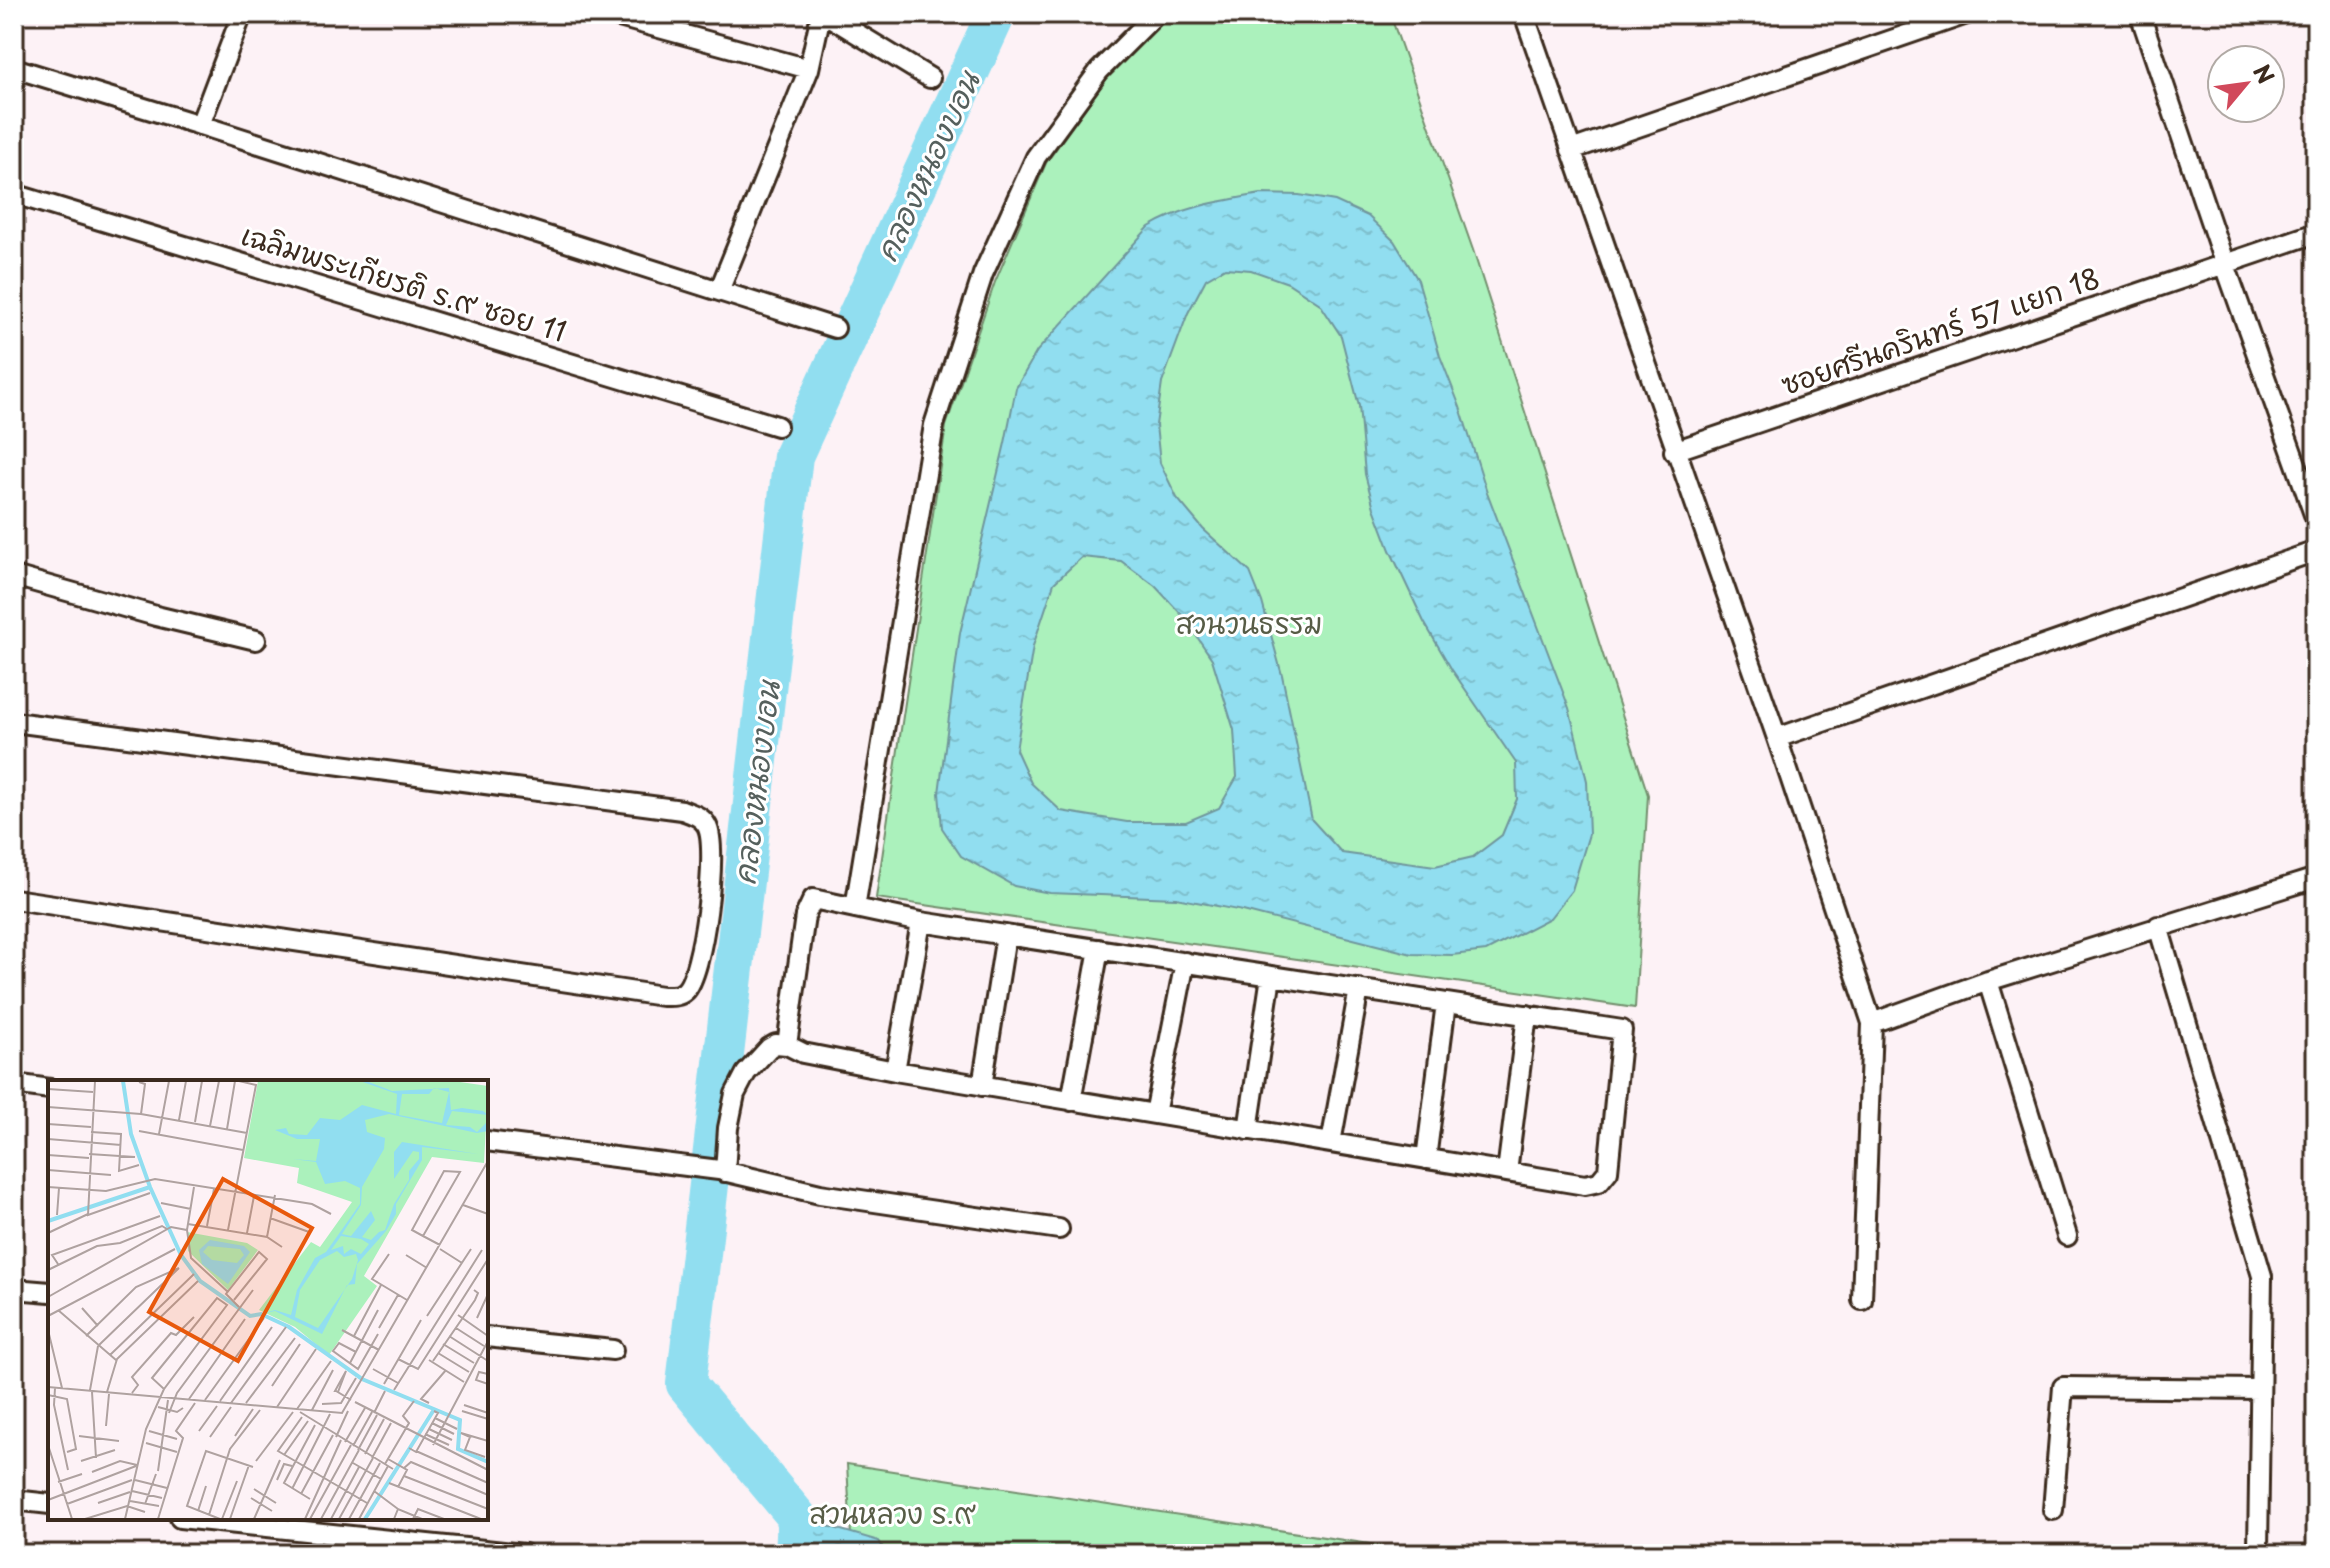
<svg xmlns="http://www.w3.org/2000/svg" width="2330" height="1568" font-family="'Playpen Sans','Playpen Sans Thai',sans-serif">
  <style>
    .green { fill: #abf1bc; stroke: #738e6d; stroke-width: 2 }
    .water { fill: url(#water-ripples); stroke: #6f969c; stroke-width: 2; fill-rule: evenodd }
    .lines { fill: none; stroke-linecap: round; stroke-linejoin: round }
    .river { stroke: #91def0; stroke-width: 40 }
    .minor-casing { stroke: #3b2a1e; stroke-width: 24 }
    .minor { stroke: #fff; stroke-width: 18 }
    .labels { text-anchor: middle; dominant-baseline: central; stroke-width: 6; stroke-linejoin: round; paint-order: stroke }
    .street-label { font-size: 28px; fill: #3b2a1e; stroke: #fff }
    .park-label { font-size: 28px; fill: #575c46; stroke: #fff }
    .water-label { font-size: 30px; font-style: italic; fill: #55605d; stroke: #fff }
    .inset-river { fill: none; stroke: #91def0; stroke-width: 4 }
    .inset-road { fill: none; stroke: #afa2a0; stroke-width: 2 }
    .view { fill: #e8590c; fill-opacity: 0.15; stroke: #e8590c; stroke-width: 4 }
    .inset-edge { fill: none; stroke: #3b2a1e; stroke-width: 4 }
  </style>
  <defs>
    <pattern id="water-ripples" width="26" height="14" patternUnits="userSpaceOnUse" patternTransform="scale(2)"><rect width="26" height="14" fill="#91def0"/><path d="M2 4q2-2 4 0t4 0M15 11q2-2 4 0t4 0" fill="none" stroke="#7ebfcd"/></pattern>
  </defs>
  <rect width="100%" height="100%" fill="#fdf2f6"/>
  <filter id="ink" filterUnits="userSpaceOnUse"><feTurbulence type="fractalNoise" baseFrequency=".0125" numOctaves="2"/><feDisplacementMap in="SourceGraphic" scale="16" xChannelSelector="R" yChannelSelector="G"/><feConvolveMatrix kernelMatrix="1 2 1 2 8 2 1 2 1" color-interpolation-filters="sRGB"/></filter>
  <g filter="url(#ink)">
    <!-- green -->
    <path class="green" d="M 1170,14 L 1390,14 L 1473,250 L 1648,795 L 1635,1008 L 876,898 L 946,426 L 995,282 L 1046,163 L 1107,78 Z
      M 847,1464 L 1435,1554 L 852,1554 Z"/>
    <!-- water -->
    <path class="water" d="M 1261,194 L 1299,195 L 1335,201 L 1368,216 L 1394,241 L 1418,280 L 1440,356 L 1460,407 L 1487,492 L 1569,708 L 1587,781 L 1589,834 L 1572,890 L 1550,918 L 1486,951 L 1452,955 L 1412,954 L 1243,911 L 1176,898 L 1050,893 L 1014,886 L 961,856 L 942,828 L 939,793 L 960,633 L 1005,443 L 1016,388 L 1037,351 L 1149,227 C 1184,206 1221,201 1261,194 ZM 1225,268 L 1251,270 L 1288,283 L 1320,304 L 1341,336 L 1359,406 L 1365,474 L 1374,508 L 1390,550 L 1424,622 L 1452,670 L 1516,763 L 1517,799 L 1502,835 L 1473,857 L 1435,866 L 1342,853 L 1312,820 L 1282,675 L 1262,602 L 1250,572 L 1203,529 L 1177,498 L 1160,463 L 1156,425 L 1162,383 L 1188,313 L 1206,279 ZM 1082,557 L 1121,561 L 1155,586 L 1183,616 L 1212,659 L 1234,730 L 1237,777 L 1219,808 L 1186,822 L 1127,822 L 1061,811 L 1031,783 L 1016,750 L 1033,646 L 1054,583 Z
      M 797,1517 L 879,1541 L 887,1554 L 795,1554 Z"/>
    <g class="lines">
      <!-- river -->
      <path class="river" d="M 795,1554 L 797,1517 L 686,1384 L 793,456 L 996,14"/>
      <!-- minor casing -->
      <g class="minor-casing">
        <path id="minor" d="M 608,14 L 809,69
          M 825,14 L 930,78
          M 1524,14 L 1777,738 L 1872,1023 L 1862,1300
          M 2140,14 L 2224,262 L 2316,520
          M 14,68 L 200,125 L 835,328
          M 200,125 L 242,14
          M 1571,150 L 1967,14
          M 14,194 L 777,426
          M 719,291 L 809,69 L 821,14
          M 1674,451 L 2316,233
          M 14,576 L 156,616 L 256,640
          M 14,722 L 682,810 C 692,814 702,816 707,826 C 719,848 703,975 685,991 C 679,997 670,996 662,996 L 14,899
          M 1777,738 L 2316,551
          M 855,908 L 934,425 L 983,274 L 1036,157 L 1099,71 L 1156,14
          M 2158,926 L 2262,1276 L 2258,1549
          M 1988,981 L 2067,1236
          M 1872,1023 L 1988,981 L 2316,878
          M 895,1071 L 921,922
          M 14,1084 L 50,1089
          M 982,1086 L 1006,935
          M 1071,1101 L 1099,949
          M 1155,1114 L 1185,962
          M 1248,1130 L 1271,976
          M 486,1141 L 719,1170 L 820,1194 L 1059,1229
          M 1331,1143 L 1359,989
          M 1426,1159 L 1446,1003
          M 725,1172 L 728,1128 L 735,1094 L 746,1073 L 769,1048 L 776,1044 L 787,1045 L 803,1053 L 895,1071 L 1585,1185 L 1599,1182 L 1608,1171 L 1622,1030 L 921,922 L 813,899 L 805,916 L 787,1045
          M 1507,1172 L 1527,1015
          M 14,1289 L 50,1292
          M 486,1337 L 613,1350
          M 14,1500 L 50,1504
          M 2053,1510 L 2063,1387 L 2260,1389
          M 180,1518 L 524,1554"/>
      </g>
      <!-- minor -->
      <use href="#minor" class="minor"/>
    </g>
  </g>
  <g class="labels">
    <!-- street labels -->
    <g class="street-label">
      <text transform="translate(404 282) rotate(17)">เฉลิมพระเกียรติ ร.๙ ซอย 11</text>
      <text transform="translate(1940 330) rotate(-19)">ซอยศรีนครินทร์ 57 แยก 18</text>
    </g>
    <!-- park labels -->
    <g class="park-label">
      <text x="1249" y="622">สวนวนธรรม</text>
      <text x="892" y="1512">สวนหลวง ร.๙</text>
    </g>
    <!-- water labels -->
    <g class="water-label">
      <text transform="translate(926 166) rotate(-65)">คลองหนองบอน</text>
      <text transform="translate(755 783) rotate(-83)">คลองหนองบอน</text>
    </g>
  </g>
  <!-- overview -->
  <g transform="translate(48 1080)">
    <rect width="440" height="440" fill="#fdf2f6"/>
    <path d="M 210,1 L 405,1 L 440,6 L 436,83 L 384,77 L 316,196 L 329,206 L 281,275 L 247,247 L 211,230 L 263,162 L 272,167 L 304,122 L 249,103 L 251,88 L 196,78 ZM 139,152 L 199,163 L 210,170 L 180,210 L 140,171 Z" fill="#abf1bc"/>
    <path d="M 312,1 L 318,1 L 344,11 L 401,8 L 403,30 L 414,28 L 435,31 L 440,35 L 404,31 L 398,45 L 422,47 L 429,52 L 440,41 L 440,51 L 429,53 L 341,34 L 317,40 L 319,52 L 337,58 L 336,69 L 314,107 L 313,125 L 294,154 L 303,156 L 323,131 L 327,140 L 314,157 L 323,160 L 331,152 L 337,150 L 346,124 L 361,100 L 361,91 L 371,79 L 371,72 L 365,71 L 346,99 L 346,72 L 354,62 L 430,74 L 374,67 L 374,80 L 348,124 L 348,134 L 338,151 L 309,184 L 307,204 L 299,205 L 274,254 L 227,231 L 213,234 L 227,230 L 243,235 L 249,210 L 267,178 L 278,172 L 312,124 L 312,108 L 297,101 L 277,104 L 268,82 L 245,79 L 268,81 L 272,59 L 249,59 L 227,50 L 238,48 L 241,54 L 259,55 L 272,38 L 292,40 L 314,25 L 348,34 L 349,14 ZM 386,8 L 401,12 L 394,43 L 351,35 L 354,14 L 381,14 ZM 293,156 L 313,159 L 321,164 L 313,174 L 303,169 L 296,174 L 295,166 L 283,170 ZM 289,171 L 296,177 L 308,174 L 310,180 L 304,199 L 270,248 L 247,237 L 252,210 L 272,180 ZM 162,160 L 196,166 L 202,172 L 180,204 L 154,184 L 151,170 ZM 160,166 L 192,169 L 196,175 L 189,183 L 164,180 L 155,172 Z" fill="#91def0" fill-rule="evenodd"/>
    <path class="inset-river" d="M 75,1 L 83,54 L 102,107 L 133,175 L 152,201 L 202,236 L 213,234 L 241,247 L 314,299 L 412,340 L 410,369 L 440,382M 0,141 L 102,107M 317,439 L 387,328"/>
    <path class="inset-road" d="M 47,1 L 40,135 L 102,113M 91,2 L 97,4 L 93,34M 0,9 L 45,12M 0,27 L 93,34 L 199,53M 131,40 L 138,1M 147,42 L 154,1M 0,44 L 43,47M 162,46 L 171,1M 179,49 L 187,1M 91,51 L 195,70M 43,52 L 73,54 L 71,91 L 91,85M 111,54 L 121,1M 0,59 L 73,65M 41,74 L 87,77M 0,75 L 41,78M 0,90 L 63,95M 0,107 L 58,111 L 107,99 L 264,124 L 283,134M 113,123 L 143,129M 415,125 L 440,134M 9,135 L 11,108M 222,138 L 261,152M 140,144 L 219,157 L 234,167M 159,146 L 166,109M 139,150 L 143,178 L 180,212M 180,150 L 208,5 L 191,1M 0,153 L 40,134M 199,153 L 206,116M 375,156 L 412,92 L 396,91 L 364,150 L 375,156 L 392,165M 219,157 L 227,115M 392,169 L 414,183M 341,174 L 324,199 L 359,220M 358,175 L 379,188M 10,184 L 4,175 L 112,136M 0,190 L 49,166 L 72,163 L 114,146 L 119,149M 0,217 L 123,147 L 139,150 L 146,107M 169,218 L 179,225 L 116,309 L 104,298 ZM 186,220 L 219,179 L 211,172 L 178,214 L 191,227M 34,228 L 50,246M 10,230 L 68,280M 410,235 L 440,256M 0,236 L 127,169M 379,236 L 423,169M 429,238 L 440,214M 331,248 L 350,215M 408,248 L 436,266M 0,250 L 14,308M 294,250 L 331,270M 38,256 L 88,207 L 131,188M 306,256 L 333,205M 401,256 L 440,281M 395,264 L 426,283M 50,266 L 131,188M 308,272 L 291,263 L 285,271 L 310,289 L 330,254M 390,273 L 421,292M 62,275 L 146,194M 350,279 L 370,289 L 440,179M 381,280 L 416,302M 385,281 L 427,220 L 430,213 L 426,210M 302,283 L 330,230M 325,289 L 350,303M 440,294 L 431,292 L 428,300 L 440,304M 336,304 L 373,240M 224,306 L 252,264M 0,307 L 294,333 L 440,81M 7,308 L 6,325 L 20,390M 42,310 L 50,266M 346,310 L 434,170M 44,312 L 48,378M 59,312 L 69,279 L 150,201M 290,312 L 298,291 L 287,311 L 288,311 L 303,320M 84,313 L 90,305 L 84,297 L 123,253 L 128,255 L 146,237M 0,315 L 19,319 L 28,369 L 19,372M 141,319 L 197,239M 157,320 L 216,238M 172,321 L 224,247M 307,322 L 440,390M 183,323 L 238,247M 198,323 L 247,258M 381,323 L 373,319 L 398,290M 274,324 L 293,323 L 308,298M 416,325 L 440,333M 110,327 L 129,332 L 135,328M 229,327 L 268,269M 249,329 L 283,281M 264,330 L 285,290M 414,331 L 440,339M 252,332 L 345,389M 121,333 L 129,313 L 205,210M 326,333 L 337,311M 254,337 L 230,371 L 319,423M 387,338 L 409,349M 384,343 L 406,354M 58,346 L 61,314M 381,349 L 404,360M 101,351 L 129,359M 151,351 L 169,326M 377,354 L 401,365M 31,356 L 71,361M 187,356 L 205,329M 162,357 L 183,327M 288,357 L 300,331M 297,362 L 317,328M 98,363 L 129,372M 0,365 L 24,439M 385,365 L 440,261M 305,366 L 324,332M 361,368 L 368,372 L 390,333 L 386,331M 310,370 L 329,335M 368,371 L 440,403M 317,374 L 336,339M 236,375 L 260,341M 437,377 L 417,370 L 422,357 L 413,353 L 440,361M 324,378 L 343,343M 340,379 L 359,390 L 350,407M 33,381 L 67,370M 208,381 L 245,332M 305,383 L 333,399M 337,384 L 361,343 L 355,336 L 366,321M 356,388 L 363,382 L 440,415M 110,391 L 120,320M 44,392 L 72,381 L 89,385M 356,396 L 440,429M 87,400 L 119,408M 229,400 L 236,384 L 244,386M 10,402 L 34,394M 341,403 L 433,439M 206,409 L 228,423M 244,409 L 282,334M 84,411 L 114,418M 326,411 L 350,429M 253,414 L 285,355M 203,418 L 224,431M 262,419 L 236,403 L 267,345M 0,420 L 88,386M 82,421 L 111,426M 50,423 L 82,412M 19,424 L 84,400M 97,424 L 108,394M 150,431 L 158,406M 161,435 L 182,369 L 212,330M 37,439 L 79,426 L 97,432M 77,439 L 98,349 L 116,309M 110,439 L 135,358 L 128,351 L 147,323M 172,439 L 139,426 L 158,371 L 205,387M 174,439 L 189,401M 182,439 L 201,385M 206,439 L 232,380M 257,439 L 293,360M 262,439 L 303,365M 273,439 L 311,370M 283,439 L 311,387M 291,439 L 325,378M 301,439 L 332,383M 311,439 L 340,386M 346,439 L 350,429 L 374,439M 365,439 L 370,429 L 396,439"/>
    <path class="view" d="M 175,99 L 264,148 L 190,281 L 101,232 Z"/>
    <rect width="440" height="440" class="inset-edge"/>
  </g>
  <!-- margin -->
  <rect width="2330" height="1568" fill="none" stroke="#fff" stroke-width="48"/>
  <rect x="24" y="24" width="2282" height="1520" fill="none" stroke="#3b2a1e" stroke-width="3" filter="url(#ink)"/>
  <!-- north arrow -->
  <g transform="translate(2246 84) rotate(61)"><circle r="38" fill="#ffffff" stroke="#b1aaa5" stroke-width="2"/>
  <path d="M0-6L14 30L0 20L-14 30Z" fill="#d1495b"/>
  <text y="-12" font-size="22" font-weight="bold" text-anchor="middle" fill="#3b2a1e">N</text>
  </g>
</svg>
